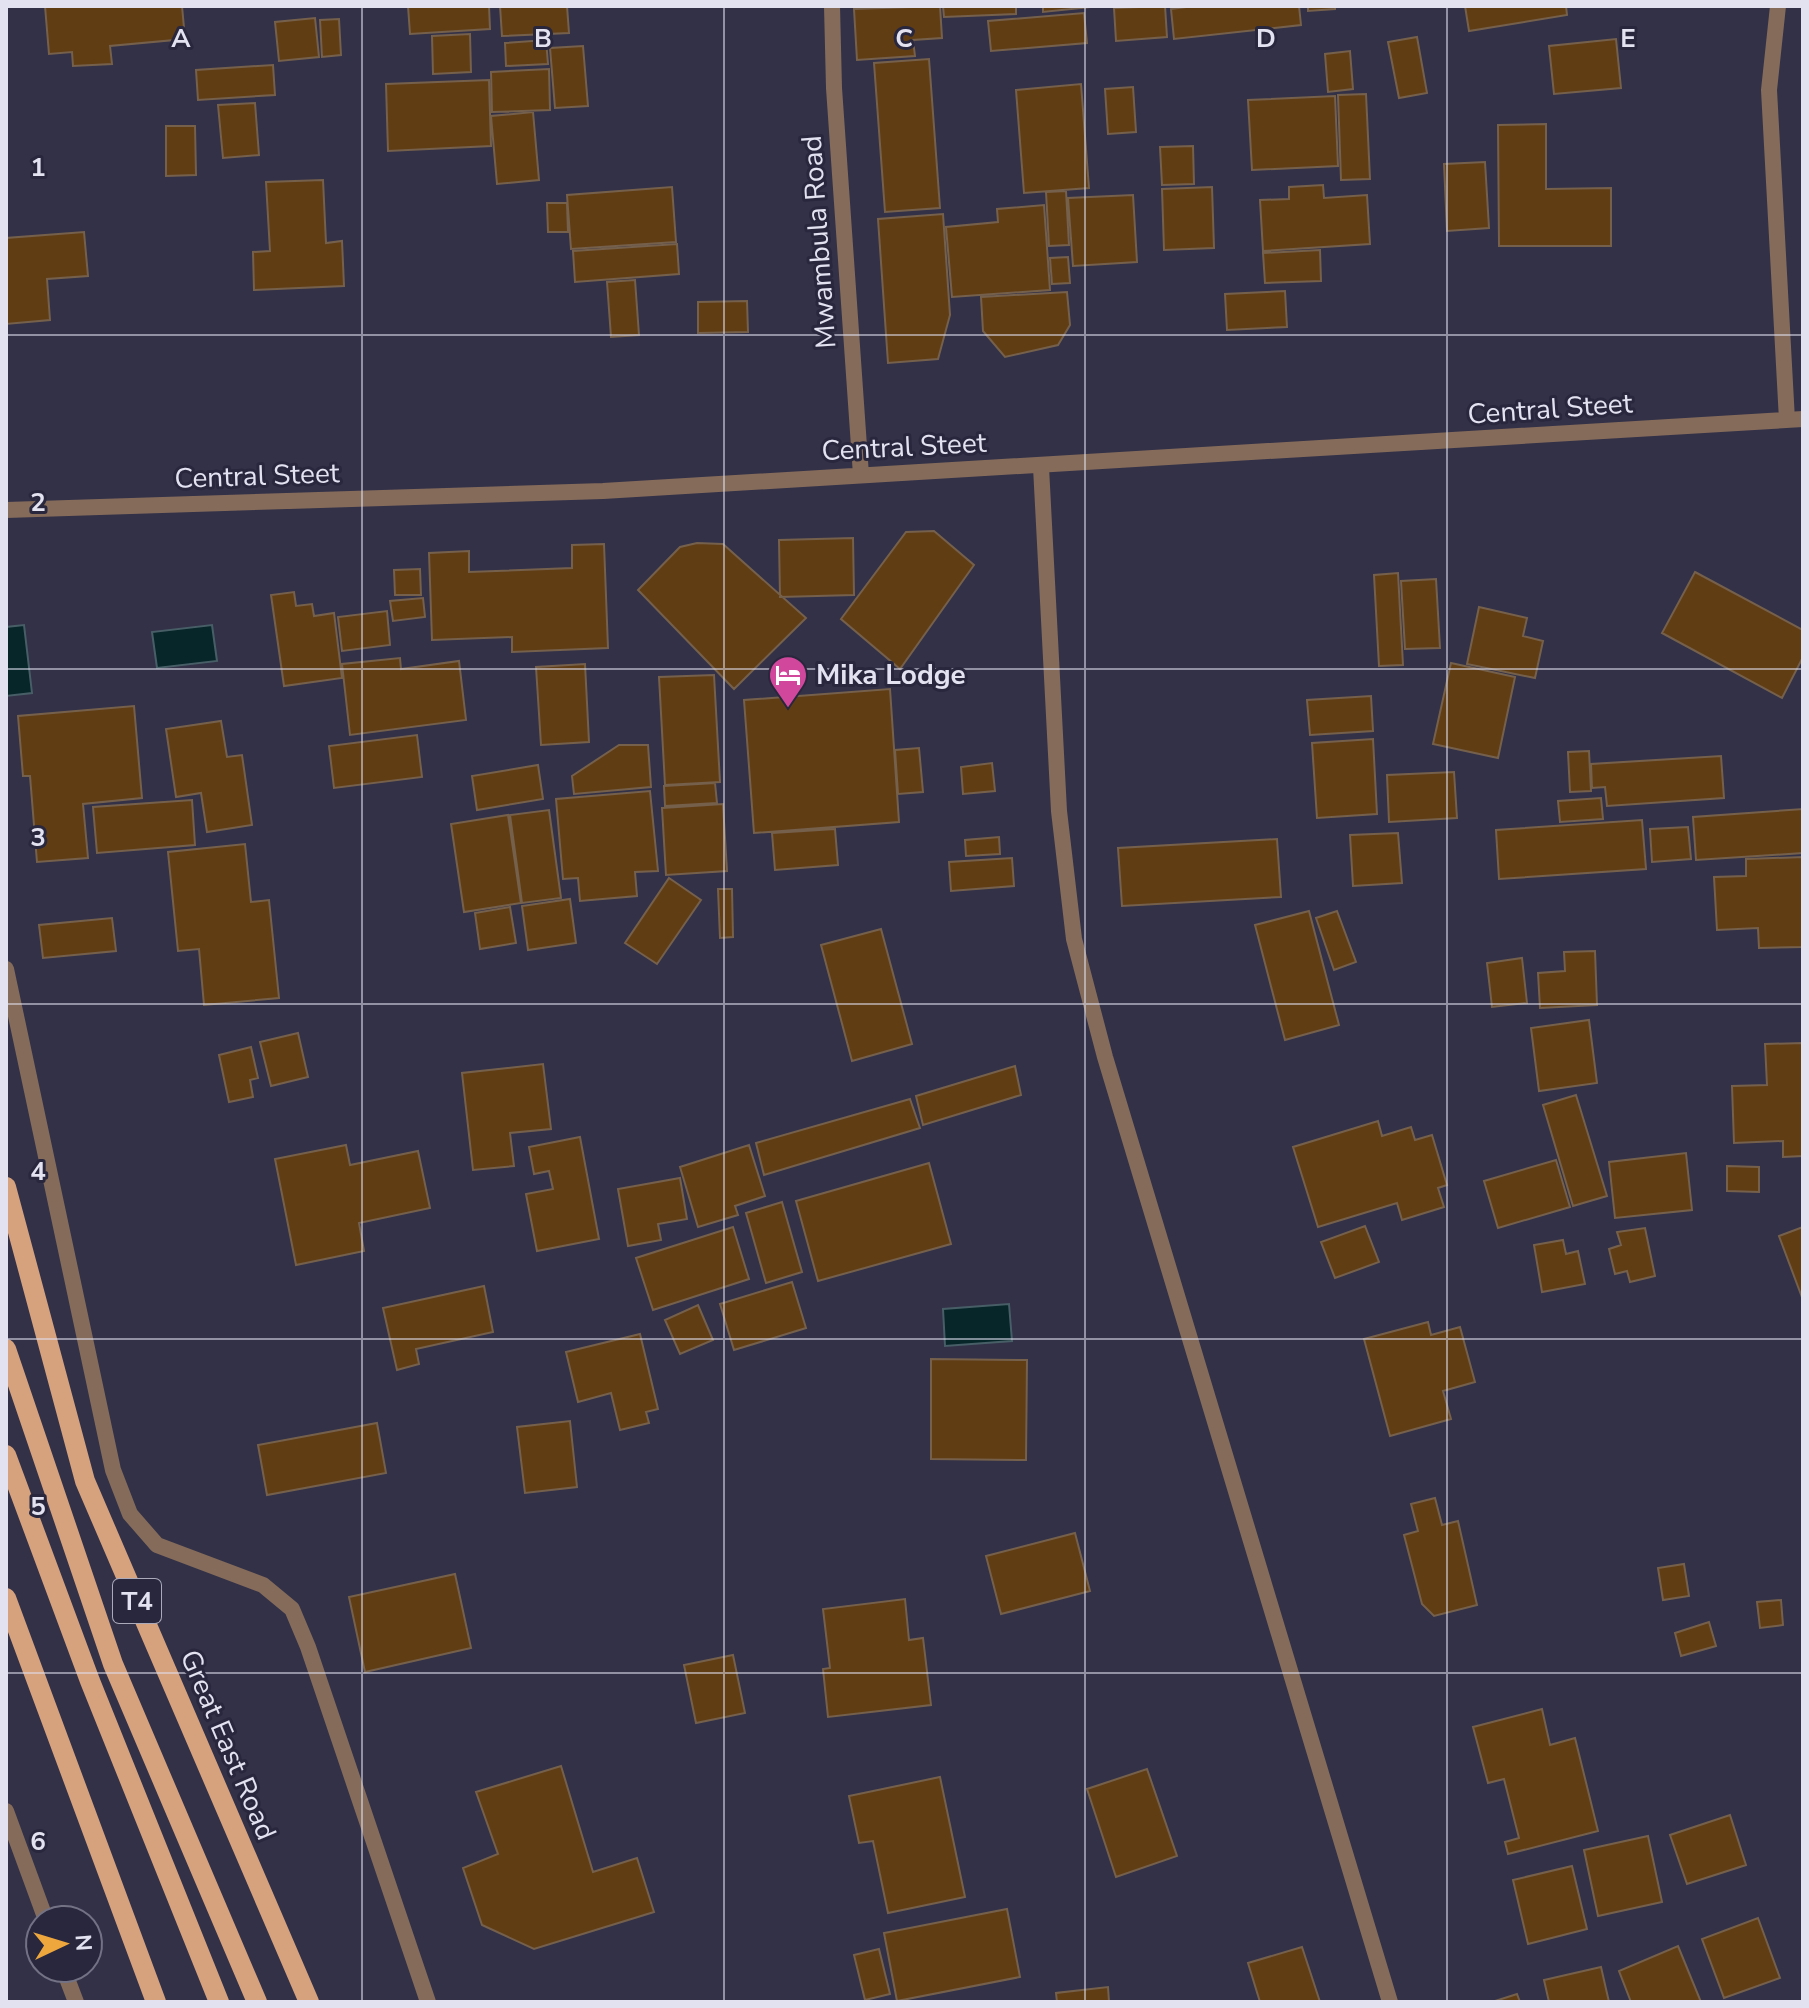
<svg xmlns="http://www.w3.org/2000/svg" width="1809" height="2008" font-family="'Nunito Sans',sans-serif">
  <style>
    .water { fill: #06262a; stroke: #485e66; stroke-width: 2 }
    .building { fill: #613d14; stroke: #75604c; stroke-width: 2 }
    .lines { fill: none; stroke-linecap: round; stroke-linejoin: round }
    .minor { stroke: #856b5a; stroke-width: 16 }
    .primary { stroke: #d6a17d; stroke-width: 20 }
    .grid { fill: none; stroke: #e2e2f1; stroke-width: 2; stroke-opacity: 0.55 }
    .labels { text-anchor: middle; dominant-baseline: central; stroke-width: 6; stroke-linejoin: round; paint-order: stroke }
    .shield { fill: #29273d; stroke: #aab; stroke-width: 2 }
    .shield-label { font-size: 26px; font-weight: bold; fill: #e2e2f1 }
    .street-label { font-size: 28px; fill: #e2e2f1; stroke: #29273d }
    .poi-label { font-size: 28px; font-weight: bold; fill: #e2e2f1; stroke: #29273d; text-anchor: start }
    .grid-label { font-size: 26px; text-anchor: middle; font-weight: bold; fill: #e2e2f1; stroke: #29273d; stroke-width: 6; stroke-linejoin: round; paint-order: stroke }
  </style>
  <rect width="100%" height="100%" fill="#323148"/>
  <!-- water -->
  <path class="water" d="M 24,625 L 32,693 L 6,696 L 6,627 Z
    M 212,625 L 217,661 L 157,668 L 152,632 Z
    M 1009,1304 L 1012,1341 L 945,1346 L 943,1309 Z"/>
  <!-- building -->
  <path class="building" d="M 45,6 L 182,6 L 185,39 L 110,46 L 112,64 L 73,66 L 72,52 L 49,54 Z
    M 408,6 L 489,6 L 490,29 L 410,34 Z
    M 500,6 L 567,6 L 569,33 L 502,36 Z
    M 940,6 L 942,38 L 913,40 L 915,56 L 857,60 L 854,9 Z
    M 943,6 L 1016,6 L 1016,14 L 944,17 Z
    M 1043,6 L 1090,6 L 1090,7 L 1043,12 Z
    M 1165,6 L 1167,37 L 1116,41 L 1114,8 Z
    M 1194,6 L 1299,6 L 1301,25 L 1174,39 L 1171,9 Z
    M 1308,6 L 1335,6 L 1335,9 L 1308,11 Z
    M 1465,6 L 1566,6 L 1567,15 L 1469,31 Z
    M 1084,13 L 1087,43 L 991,51 L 988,21 Z
    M 315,18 L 319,57 L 279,61 L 275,22 Z
    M 339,19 L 341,55 L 322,57 L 320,20 Z
    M 470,34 L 471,72 L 433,74 L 432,36 Z
    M 1417,37 L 1427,93 L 1399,98 L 1388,42 Z
    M 1616,39 L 1621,88 L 1554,94 L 1549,46 Z
    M 546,40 L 548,64 L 506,66 L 505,43 Z
    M 583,46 L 588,106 L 555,108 L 550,48 Z
    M 1350,51 L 1353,89 L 1328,92 L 1325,54 Z
    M 929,59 L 940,208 L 885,212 L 874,63 Z
    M 273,65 L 275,95 L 198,100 L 196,70 Z
    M 549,69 L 550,110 L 492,112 L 491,72 Z
    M 489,80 L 491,146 L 388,151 L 386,84 Z
    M 1081,84 L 1089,188 L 1024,193 L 1016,90 Z
    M 1133,87 L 1136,132 L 1108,134 L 1105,89 Z
    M 1366,94 L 1370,179 L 1341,180 L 1338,95 Z
    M 1335,96 L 1338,166 L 1252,170 L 1248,100 Z
    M 255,103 L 259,155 L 223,158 L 218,105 Z
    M 533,112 L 539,180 L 497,184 L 491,116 Z
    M 1546,124 L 1546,189 L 1611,188 L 1611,246 L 1499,246 L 1498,125 Z
    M 166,126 L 195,126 L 196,175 L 166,176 Z
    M 1193,146 L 1194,184 L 1162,185 L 1160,147 Z
    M 1485,162 L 1489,228 L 1447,231 L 1444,164 Z
    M 323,180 L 326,243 L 342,241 L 344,286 L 254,290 L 253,252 L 270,251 L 266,182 Z
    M 1323,185 L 1324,198 L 1367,195 L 1370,244 L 1263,251 L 1260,200 L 1289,199 L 1289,187 Z
    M 672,187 L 676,242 L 571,249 L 567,195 Z
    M 1212,187 L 1214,248 L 1164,250 L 1162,189 Z
    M 1066,191 L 1069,245 L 1049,246 L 1046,192 Z
    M 1133,195 L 1137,262 L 1073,266 L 1068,198 Z
    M 547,203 L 567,203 L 568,232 L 548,232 Z
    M 1044,205 L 1050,290 L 952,297 L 946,227 L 998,222 L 997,209 Z
    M 943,214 L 950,315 L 938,359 L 888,363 L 878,219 Z
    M 84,232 L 88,276 L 47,279 L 50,320 L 6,324 L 6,238 Z
    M 677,244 L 679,274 L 575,282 L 573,251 Z
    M 1320,250 L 1321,281 L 1265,283 L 1263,253 Z
    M 1068,257 L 1070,283 L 1052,284 L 1050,258 Z
    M 635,280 L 639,335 L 611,337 L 607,282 Z
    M 1285,291 L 1287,327 L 1227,330 L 1225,294 Z
    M 1067,292 L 1070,325 L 1058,345 L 1005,357 L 983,331 L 981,297 Z
    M 747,301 L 748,332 L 698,333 L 698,302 Z
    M 934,531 L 974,565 L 900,669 L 841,619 L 906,532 Z
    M 853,538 L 854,595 L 780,597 L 779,540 Z
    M 697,543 L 723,544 L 806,618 L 734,689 L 638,590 L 680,547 Z
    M 604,544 L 608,648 L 512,652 L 512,637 L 432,640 L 429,553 L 469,551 L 469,572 L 572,568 L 572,545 Z
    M 420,569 L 421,595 L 395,595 L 394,570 Z
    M 1695,572 L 1803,630 L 1803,657 L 1782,698 L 1662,633 Z
    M 1398,573 L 1403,665 L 1379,666 L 1374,575 Z
    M 1436,579 L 1440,648 L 1405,649 L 1401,581 Z
    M 294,592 L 296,606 L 312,604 L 314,616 L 334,613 L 342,678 L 284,686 L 271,595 Z
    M 423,598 L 425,617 L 393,621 L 390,601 Z
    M 1479,607 L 1527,618 L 1523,636 L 1543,641 L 1535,678 L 1467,664 Z
    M 387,611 L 390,645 L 342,651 L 338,617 Z
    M 400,658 L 401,669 L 459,661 L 466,720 L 350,735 L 342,664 Z
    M 1451,663 L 1515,677 L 1498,758 L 1433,744 Z
    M 585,664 L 589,742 L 541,745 L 536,667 Z
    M 714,675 L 720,782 L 665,785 L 659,677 Z
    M 890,689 L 899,822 L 754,833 L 744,700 Z
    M 1371,696 L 1373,731 L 1310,735 L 1307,700 Z
    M 134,706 L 142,798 L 83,804 L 88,858 L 37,862 L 30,776 L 23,776 L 18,716 Z
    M 221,721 L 227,757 L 242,755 L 252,825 L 207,832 L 201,793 L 176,797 L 166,729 Z
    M 417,735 L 422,777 L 334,788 L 329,746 Z
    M 1373,739 L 1377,814 L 1317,818 L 1312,743 Z
    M 619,745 L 648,745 L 651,787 L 574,794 L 572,776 Z
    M 919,748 L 923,792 L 898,794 L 895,750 Z
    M 1589,751 L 1591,791 L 1570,792 L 1568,752 Z
    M 1721,756 L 1724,798 L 1607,806 L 1605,787 L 1592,788 L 1591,764 Z
    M 992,763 L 995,791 L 963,794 L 961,767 Z
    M 538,765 L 543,799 L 477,810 L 472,776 Z
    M 1454,772 L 1457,818 L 1389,822 L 1387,775 Z
    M 715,783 L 717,803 L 665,806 L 664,786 Z
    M 650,791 L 658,871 L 635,872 L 637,896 L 580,901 L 578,878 L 563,879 L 556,799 Z
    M 1601,798 L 1603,819 L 1560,822 L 1558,801 Z
    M 192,800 L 195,845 L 97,853 L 93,807 Z
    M 723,804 L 727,871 L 666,875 L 662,808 Z
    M 1803,809 L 1803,853 L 1696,860 L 1693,817 Z
    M 549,810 L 561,898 L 522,903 L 510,815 Z
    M 508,815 L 521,903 L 464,912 L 451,824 Z
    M 1642,820 L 1646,869 L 1499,879 L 1496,830 Z
    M 1688,827 L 1691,859 L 1652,862 L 1650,829 Z
    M 835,829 L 838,865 L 775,870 L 772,833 Z
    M 1398,833 L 1402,883 L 1353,886 L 1350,835 Z
    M 999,837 L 1000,854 L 966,856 L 965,840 Z
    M 1277,839 L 1281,897 L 1122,906 L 1118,848 Z
    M 245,844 L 251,902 L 269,900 L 279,998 L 204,1005 L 199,949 L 178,951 L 168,852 Z
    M 1803,857 L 1803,947 L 1759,948 L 1758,928 L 1717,930 L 1714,877 L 1746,876 L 1746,859 Z
    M 1012,858 L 1014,886 L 951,891 L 949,862 Z
    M 669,878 L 701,900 L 657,964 L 625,943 Z
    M 718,889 L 732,889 L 733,937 L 720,938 Z
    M 570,899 L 576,943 L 528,950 L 522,906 Z
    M 510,907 L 516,943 L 480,949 L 475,913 Z
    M 1309,911 L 1339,1025 L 1285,1040 L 1255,925 Z
    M 1337,911 L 1356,962 L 1334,970 L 1316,918 Z
    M 112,918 L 116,951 L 43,958 L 39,925 Z
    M 881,929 L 912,1044 L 852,1061 L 821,945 Z
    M 1595,951 L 1597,1005 L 1540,1008 L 1538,973 L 1565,971 L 1564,952 Z
    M 1522,958 L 1527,1003 L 1492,1007 L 1487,963 Z
    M 1589,1020 L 1597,1083 L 1539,1091 L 1531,1028 Z
    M 298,1033 L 308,1077 L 271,1086 L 260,1042 Z
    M 1803,1043 L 1803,1156 L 1783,1157 L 1783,1141 L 1734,1143 L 1732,1086 L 1767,1085 L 1765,1044 Z
    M 251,1047 L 258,1078 L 250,1080 L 253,1097 L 229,1102 L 219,1055 Z
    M 543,1064 L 551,1129 L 510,1133 L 514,1166 L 473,1170 L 462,1073 Z
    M 1015,1066 L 1021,1095 L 923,1125 L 916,1096 Z
    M 1576,1095 L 1607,1196 L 1573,1206 L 1543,1105 Z
    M 910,1099 L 920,1128 L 764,1175 L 756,1143 Z
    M 1378,1121 L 1382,1136 L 1411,1127 L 1415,1140 L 1432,1135 L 1447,1185 L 1438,1188 L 1444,1207 L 1402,1220 L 1397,1203 L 1318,1227 L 1293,1147 Z
    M 580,1137 L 599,1239 L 537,1251 L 526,1194 L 553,1189 L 549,1171 L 534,1174 L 529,1147 Z
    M 346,1145 L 350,1165 L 418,1151 L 430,1208 L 359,1223 L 364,1251 L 296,1265 L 275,1159 Z
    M 749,1145 L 765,1196 L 735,1206 L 738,1215 L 698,1227 L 680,1167 Z
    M 1686,1153 L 1692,1210 L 1615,1218 L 1609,1162 Z
    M 1556,1160 L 1570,1207 L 1498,1228 L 1484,1181 Z
    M 929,1163 L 951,1244 L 818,1281 L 796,1201 Z
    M 1727,1166 L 1759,1167 L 1759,1192 L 1727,1191 Z
    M 680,1178 L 687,1219 L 658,1224 L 661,1240 L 628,1246 L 618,1189 Z
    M 782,1202 L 802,1272 L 766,1283 L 746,1213 Z
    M 1365,1226 L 1379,1262 L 1335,1278 L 1321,1242 Z
    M 733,1227 L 749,1279 L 653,1310 L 636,1258 Z
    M 1803,1227 L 1803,1300 L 1779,1236 Z
    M 1645,1228 L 1655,1276 L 1630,1282 L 1627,1271 L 1615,1274 L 1609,1249 L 1621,1245 L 1617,1232 Z
    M 1563,1240 L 1566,1254 L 1578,1251 L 1585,1284 L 1542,1292 L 1534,1245 Z
    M 792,1282 L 806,1328 L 734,1350 L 720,1304 Z
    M 484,1286 L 493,1332 L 416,1349 L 419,1364 L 397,1370 L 383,1308 Z
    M 698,1305 L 713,1340 L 680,1354 L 665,1320 Z
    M 1428,1322 L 1431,1335 L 1460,1327 L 1475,1382 L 1443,1391 L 1451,1419 L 1390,1436 L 1364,1339 Z
    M 640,1334 L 658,1409 L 646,1412 L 649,1423 L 620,1430 L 611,1393 L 578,1402 L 566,1352 Z
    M 931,1359 L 1027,1360 L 1026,1460 L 931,1459 Z
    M 570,1421 L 577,1487 L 525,1493 L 517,1427 Z
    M 377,1423 L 386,1473 L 267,1495 L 258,1445 Z
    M 1435,1498 L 1442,1525 L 1458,1521 L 1477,1605 L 1434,1616 L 1422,1604 L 1404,1535 L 1418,1531 L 1411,1504 Z
    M 1075,1533 L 1090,1591 L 1001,1614 L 986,1556 Z
    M 1684,1564 L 1689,1596 L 1663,1600 L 1658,1568 Z
    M 455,1574 L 471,1648 L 365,1672 L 349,1597 Z
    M 905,1599 L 909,1640 L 923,1638 L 931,1705 L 828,1717 L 823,1669 L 830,1668 L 823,1609 Z
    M 1781,1600 L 1783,1625 L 1760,1628 L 1757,1602 Z
    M 1709,1622 L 1716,1646 L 1681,1656 L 1675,1633 Z
    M 733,1655 L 745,1713 L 696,1723 L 684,1665 Z
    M 1542,1709 L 1550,1745 L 1575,1738 L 1598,1831 L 1508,1854 L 1505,1842 L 1519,1838 L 1504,1779 L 1488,1783 L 1473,1727 Z
    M 561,1766 L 593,1872 L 637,1858 L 654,1912 L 534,1949 L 482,1925 L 463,1868 L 498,1854 L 476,1792 Z
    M 1147,1769 L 1177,1856 L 1116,1877 L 1087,1789 Z
    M 940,1777 L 965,1897 L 888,1913 L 873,1841 L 859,1843 L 849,1796 Z
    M 1730,1815 L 1746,1865 L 1687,1884 L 1670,1835 Z
    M 1648,1836 L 1662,1902 L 1598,1916 L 1584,1850 Z
    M 1572,1866 L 1587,1929 L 1528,1944 L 1513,1880 Z
    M 1007,1909 L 1020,1977 L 897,2001 L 884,1933 Z
    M 1758,1918 L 1780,1978 L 1724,1998 L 1702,1939 Z
    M 1678,1946 L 1701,2002 L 1631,2002 L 1619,1971 Z
    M 1302,1947 L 1320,2002 L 1260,2002 L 1248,1963 Z
    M 879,1949 L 890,1994 L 865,2000 L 854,1955 Z
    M 1601,1967 L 1609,2002 L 1549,2002 L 1544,1980 Z
    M 1108,1987 L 1109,2002 L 1057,2002 L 1056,1993 Z
    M 1517,1994 L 1520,2002 L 1492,2002 Z"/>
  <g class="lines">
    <!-- minor -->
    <path class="minor" d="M 832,6 L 834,88 L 861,475
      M 1778,6 L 1769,90 L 1787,420
      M 1041,467 L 1059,811 L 1074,939 L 1105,1057 L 1390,2002
      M 6,510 L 603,491 L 1803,419
      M 6,969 L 113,1470 L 130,1514 L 157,1545 L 263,1585 L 292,1609 L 308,1647 L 428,2002
      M 6,1811 L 46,1920
      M 63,1968 L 76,2002"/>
    <!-- primary -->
    <path class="primary" d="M 6,1187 L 85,1481 L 309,2002
      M 6,1349 L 113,1664 L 257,2002
      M 6,1455 L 90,1681 L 219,2002
      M 6,1598 L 156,2002"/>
  </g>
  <!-- grid -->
  <path class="grid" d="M 362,6 L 362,2002M 724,6 L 724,2002M 1085,6 L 1085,2002M 1447,6 L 1447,2002M 6,335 L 1803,335M 6,669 L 1803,669M 6,1004 L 1803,1004M 6,1339 L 1803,1339M 6,1673 L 1803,1673"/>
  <!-- icons -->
  <defs>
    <g id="hotel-pin" transform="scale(2)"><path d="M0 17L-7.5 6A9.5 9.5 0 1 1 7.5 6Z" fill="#d1479c" stroke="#29273d"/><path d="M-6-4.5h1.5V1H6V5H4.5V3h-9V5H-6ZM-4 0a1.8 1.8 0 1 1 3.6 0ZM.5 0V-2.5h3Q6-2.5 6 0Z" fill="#fff"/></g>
  </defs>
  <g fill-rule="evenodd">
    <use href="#hotel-pin" x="788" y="675"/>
  </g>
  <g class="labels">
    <!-- shield labels -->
    <rect class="shield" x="113" y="1579" width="48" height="44" rx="6"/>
    <g class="shield-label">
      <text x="137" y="1601">T4</text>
    </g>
    <!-- street labels -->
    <g class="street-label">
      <text transform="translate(819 242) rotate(-94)">Mwambula Road</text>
      <text transform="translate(1550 409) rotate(-4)">Central Steet</text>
      <text transform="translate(904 447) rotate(-3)">Central Steet</text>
      <text transform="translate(257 476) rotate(-2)">Central Steet</text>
      <text transform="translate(228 1745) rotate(67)">Great East Road</text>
    </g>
    <!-- poi labels -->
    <g class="poi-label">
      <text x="816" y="675">Mika Lodge</text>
    </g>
  </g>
  <g class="grid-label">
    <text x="181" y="47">A</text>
    <text x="543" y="47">B</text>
    <text x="904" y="47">C</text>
    <text x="1266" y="47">D</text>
    <text x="1628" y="47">E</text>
    <text x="38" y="176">1</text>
    <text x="38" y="511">2</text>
    <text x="38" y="846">3</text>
    <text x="38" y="1180">4</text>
    <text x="38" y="1515">5</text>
    <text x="38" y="1850">6</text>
  </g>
  <!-- border -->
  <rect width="1809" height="2008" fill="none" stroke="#e2e2f1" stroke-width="16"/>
  <!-- north arrow -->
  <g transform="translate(64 1944) rotate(86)"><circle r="38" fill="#29273d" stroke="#737285" stroke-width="2"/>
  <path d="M0-6L14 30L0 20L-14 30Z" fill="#eea73d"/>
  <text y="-12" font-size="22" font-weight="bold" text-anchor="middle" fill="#e2e2f1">N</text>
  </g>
</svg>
